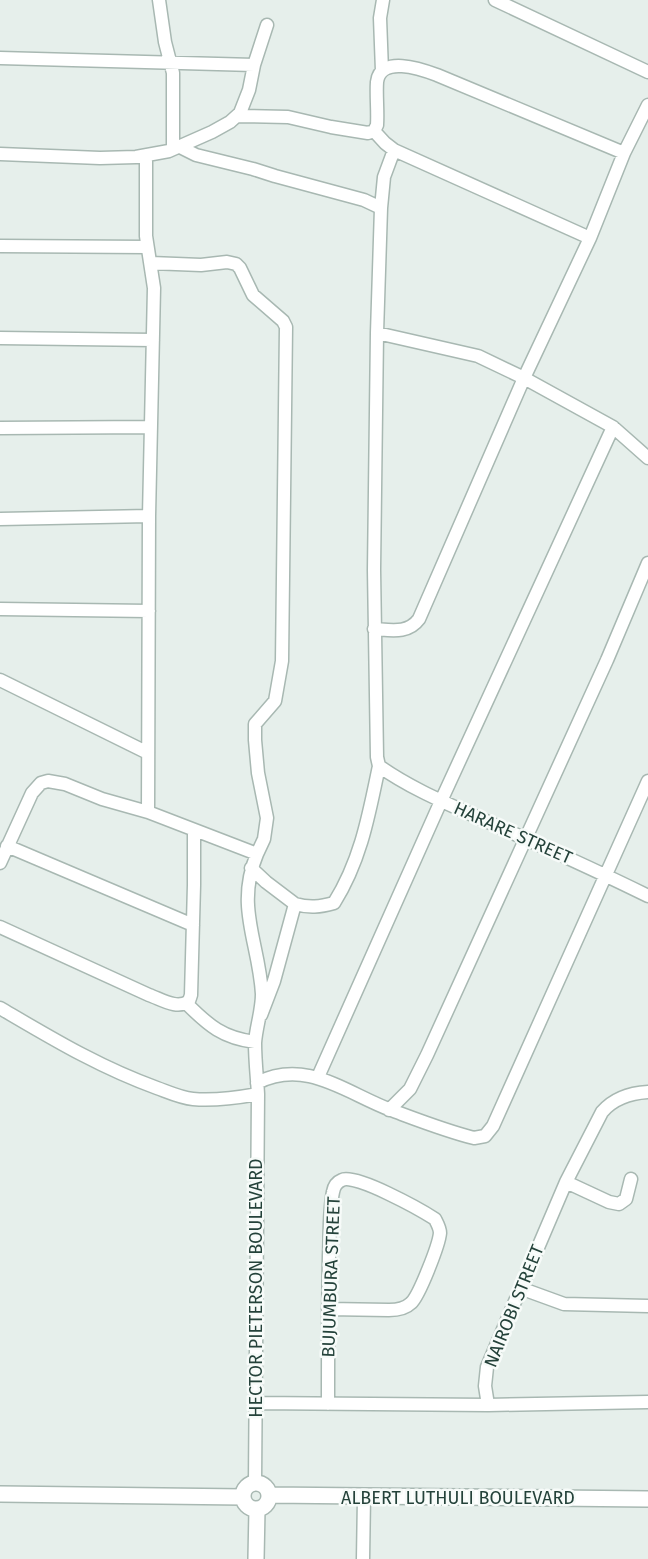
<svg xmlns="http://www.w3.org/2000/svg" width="648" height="1559" font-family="'Fira Sans',sans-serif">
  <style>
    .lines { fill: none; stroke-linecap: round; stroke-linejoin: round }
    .minor-casing { stroke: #a8b8b2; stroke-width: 15 }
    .tertiary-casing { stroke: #a8b8b2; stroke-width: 18 }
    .minor { stroke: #fff; stroke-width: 12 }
    .tertiary { stroke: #fff; stroke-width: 15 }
    .labels { text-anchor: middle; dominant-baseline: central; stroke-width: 5; stroke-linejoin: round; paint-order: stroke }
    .street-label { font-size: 18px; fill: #24423a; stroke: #f7fbf9 }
  </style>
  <rect width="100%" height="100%" fill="#e6efeb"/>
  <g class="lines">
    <!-- minor casing -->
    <g class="minor-casing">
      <path id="minor" d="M 159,0 L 165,42 L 173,73 L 173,149
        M 495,0 L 648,72
        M 0,58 L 254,65
        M 382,71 L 380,18 L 383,0
        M 238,116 L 288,117 L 331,127 L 368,133 L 374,131 L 377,125 C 378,111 376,96 377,82 C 380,55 421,69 437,75 L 624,153
        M 374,131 L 385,143 L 394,150 L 590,238
        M 180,147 L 196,155 L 253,169 L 275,176 L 364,200 L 381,208 L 377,333 L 374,570 L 377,757 L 379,766 C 369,814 361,860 334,903 C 320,907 309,908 295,904 L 274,981 L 261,1015
        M 0,154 L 100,158 L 136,157 L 169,151 L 212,132 L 230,122 L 240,113 L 249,90 L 254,65 L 267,25
        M 146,156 L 146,236 L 154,288 L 149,516 L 148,812
        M 381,208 L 384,177 L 394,150
        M 0,246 L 147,247
        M 377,333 L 478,356 L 524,378 L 613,427 L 648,458
        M 0,338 L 153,340
        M 0,428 L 151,427
        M 0,519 L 149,516
        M 0,609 L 149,611
        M 374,629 C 391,630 408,634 419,619 L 524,378 L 590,238 L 624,153 L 648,105
        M 0,680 L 148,753
        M 379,766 C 413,790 451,805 488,822 C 542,846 596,870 648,896
        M 7,846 L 193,925
        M 0,863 L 32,793 L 41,783 L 48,781 L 65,784 L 102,799 L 148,812 L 257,854 L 264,839 L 267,818 L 258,773 L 255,740 L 255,724 L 275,701 L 282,661 L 286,327 L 283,321 L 253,295 L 240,268 L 236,264 L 227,262 L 201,265 L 151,263
        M 251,868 L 266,882 L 295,904
        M 0,927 L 149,995 C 161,999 177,1010 189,1001 L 191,995 L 194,885 L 194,830
        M 186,1003 C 209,1026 223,1038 255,1042
        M 0,1008 C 53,1039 99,1067 157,1088 C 168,1092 181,1098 193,1099 C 215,1101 236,1098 258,1094
        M 318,1077 L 441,801 L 613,427
        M 257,1083 C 306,1058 346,1093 391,1110 C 418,1120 446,1131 474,1138 L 485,1136 L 493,1126 L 648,781
        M 389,1110 L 410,1089 L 427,1055 L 607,660 L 648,563
        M 566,1182 L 609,1202 L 619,1204 L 626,1199 L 631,1179
        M 520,1288 L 564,1304 L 648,1306
        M 328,1309 L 389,1310 C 397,1310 405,1309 411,1303 C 419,1296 439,1245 440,1233 C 440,1228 437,1223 435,1219 C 421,1210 355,1173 342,1180 C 337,1182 334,1186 333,1192 C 329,1210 330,1237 329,1256 C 328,1305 328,1355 328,1404
        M 255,1403 L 488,1405 L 648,1402
        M 488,1405 L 485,1386 L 487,1367 L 566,1182 L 602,1112 C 614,1098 630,1093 648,1092
        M 255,1483 L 258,1094 C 257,1077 255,1060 255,1043 C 256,1027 262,1011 262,994 C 259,942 235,907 257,854
        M 363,1559 L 364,1497"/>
    </g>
    <!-- tertiary casing -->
    <g class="tertiary-casing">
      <path id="tertiary" d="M243 1496a13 13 0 1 1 26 0a13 13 0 1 1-26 0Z
        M 0,1494 L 243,1497
        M 269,1495 L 648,1499
        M 256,1559 L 257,1509"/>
    </g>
    <!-- minor -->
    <use href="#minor" class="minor"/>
    <!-- tertiary -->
    <use href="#tertiary" class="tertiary"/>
  </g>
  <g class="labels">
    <!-- street labels -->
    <g class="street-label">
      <text transform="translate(513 833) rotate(24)">HARARE STREET</text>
      <text transform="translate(331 1277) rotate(-88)">BUJUMBURA STREET</text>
      <text transform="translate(256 1288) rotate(-90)">HECTOR PIETERSON BOULEVARD</text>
      <text transform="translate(514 1306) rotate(-68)">NAIROBI STREET</text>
      <text x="458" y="1498">ALBERT LUTHULI BOULEVARD</text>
    </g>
  </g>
</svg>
